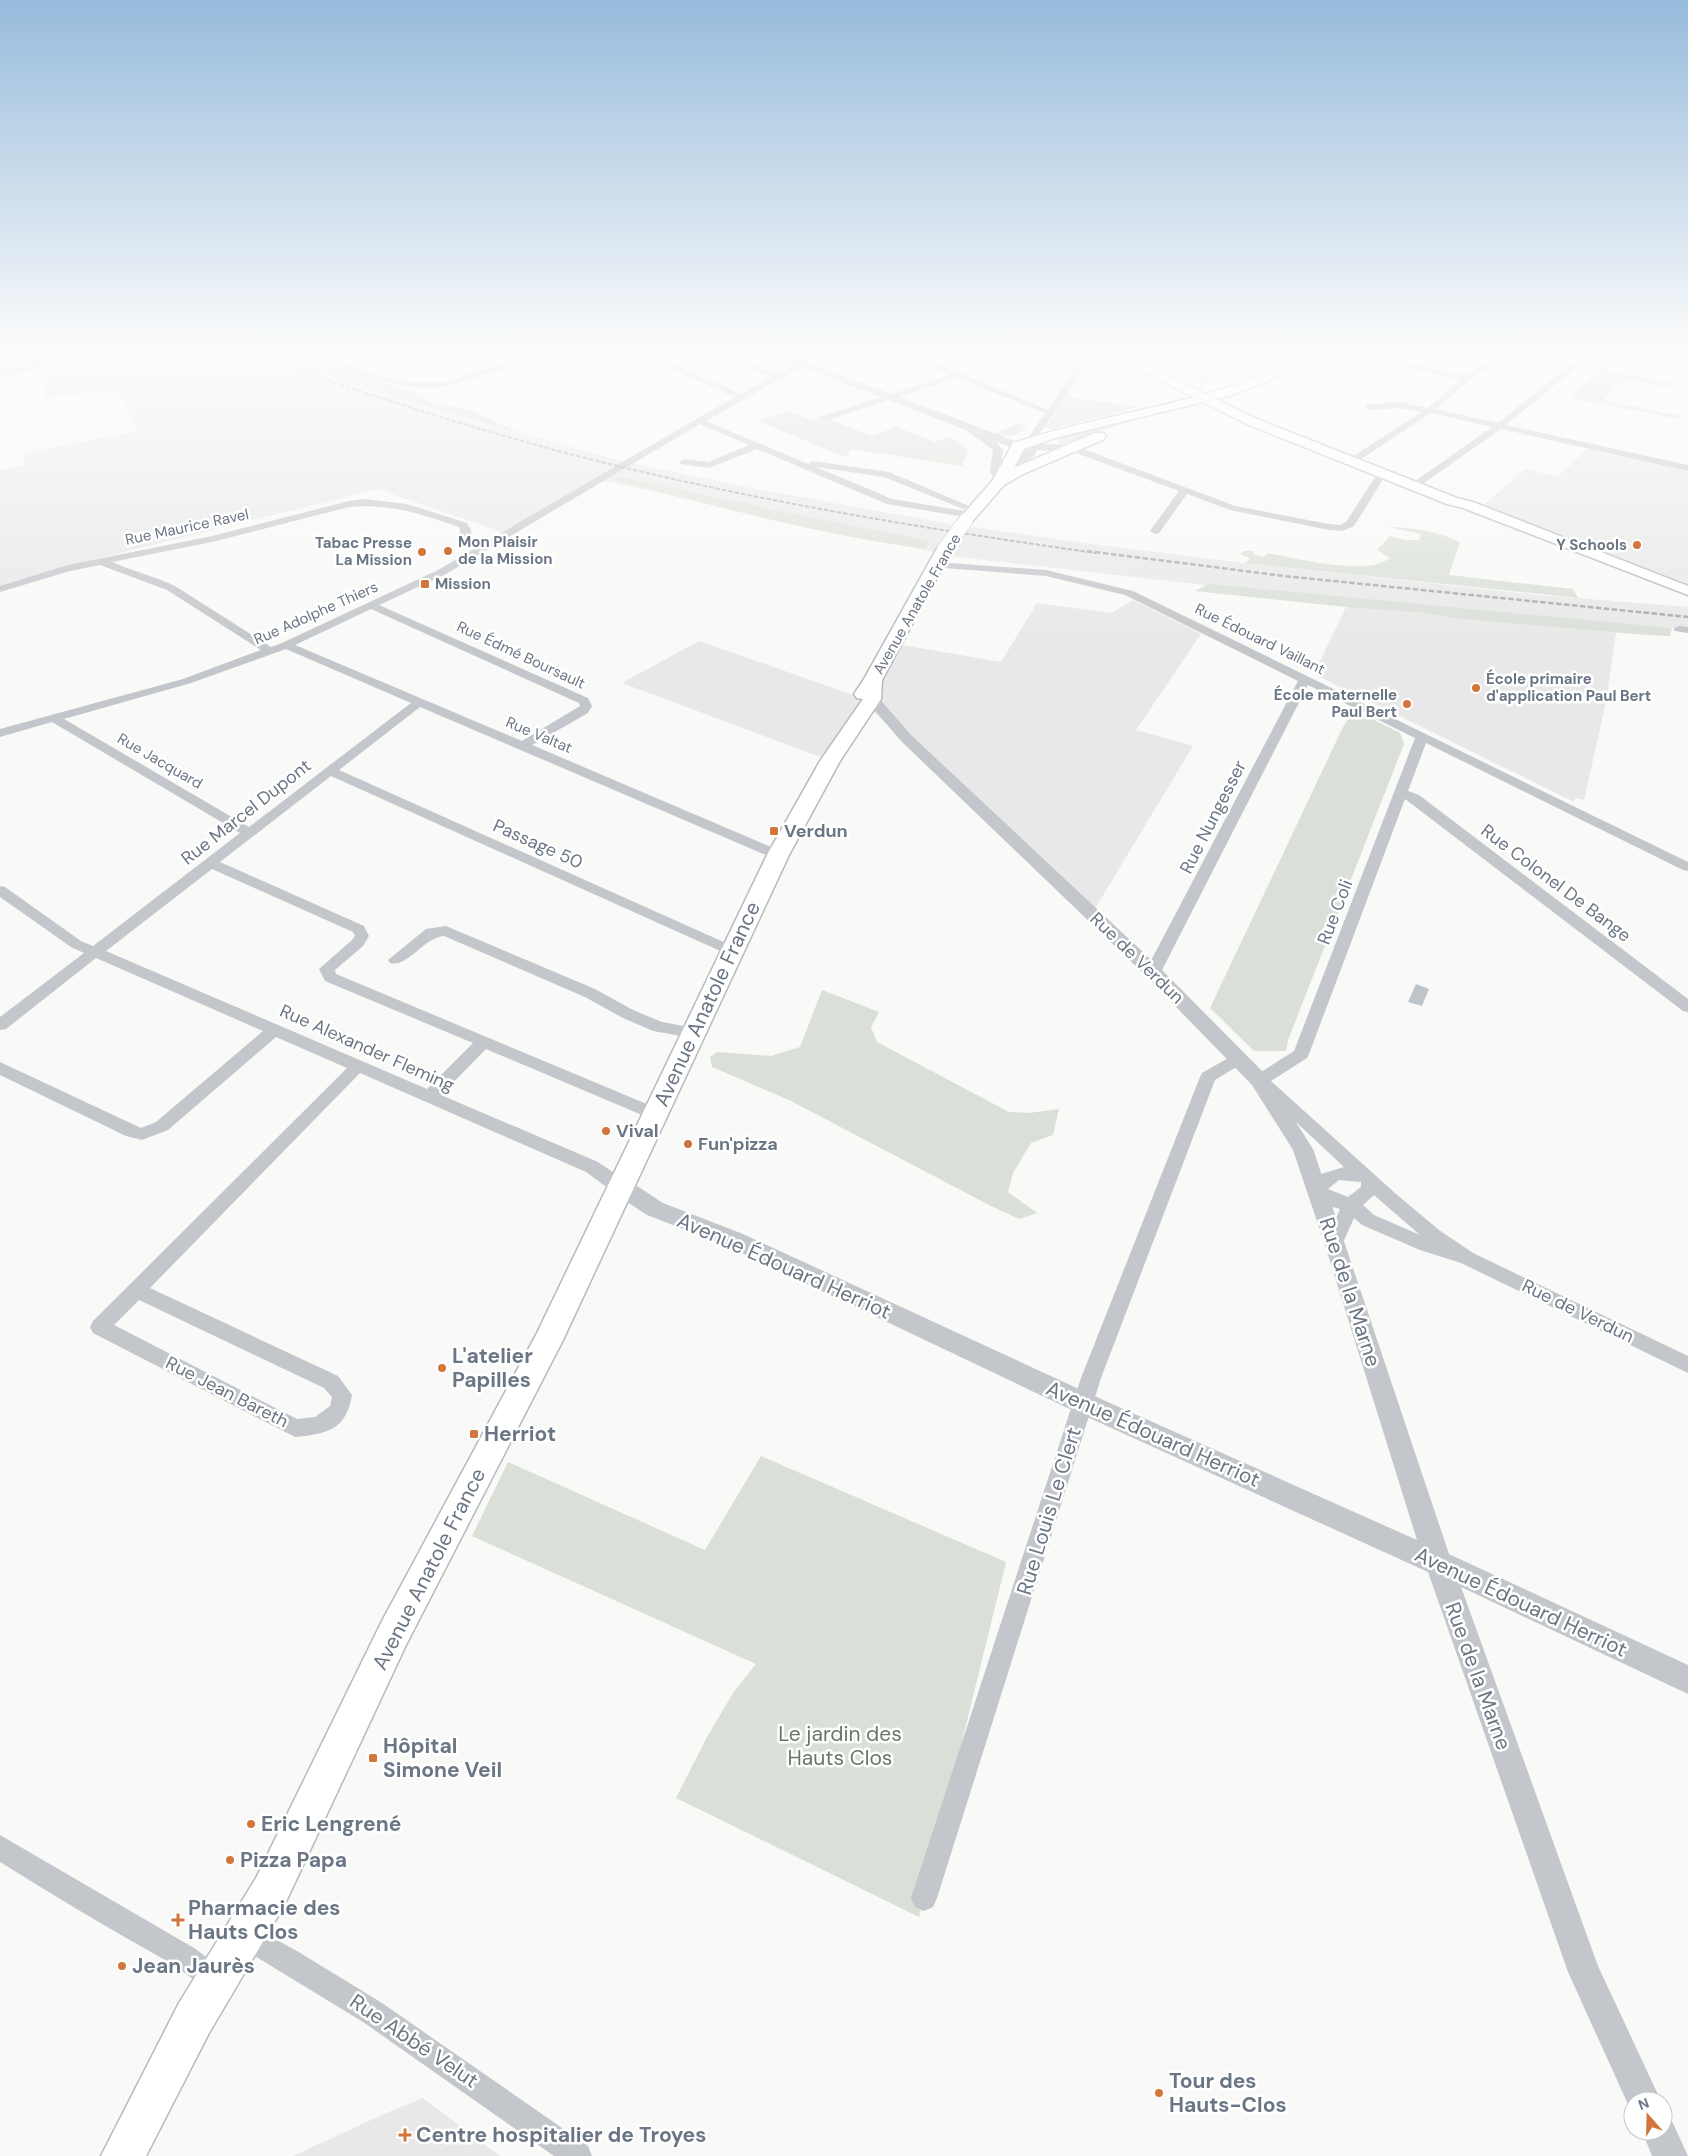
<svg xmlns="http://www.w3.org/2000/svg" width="1688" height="2156" font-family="'DM Sans',sans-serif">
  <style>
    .built { fill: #e7e8e7 }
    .green { fill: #dadfd8 }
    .water { fill: #bdc5ca }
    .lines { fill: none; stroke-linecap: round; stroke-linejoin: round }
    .secondary-casing { stroke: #b8bbc0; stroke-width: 3 }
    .primary-casing { stroke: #b7babe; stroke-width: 3 }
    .minor { fill: #c3c6ca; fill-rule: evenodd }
    .tertiary { fill: #c3c6ca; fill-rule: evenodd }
    .secondary { fill: #fff; fill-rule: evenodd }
    .primary { fill: #fff; fill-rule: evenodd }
    .rail-far1 { stroke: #a5a9af; stroke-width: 2; stroke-dasharray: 4.5 2; stroke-linecap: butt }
    .rail { stroke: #a5a9af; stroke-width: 2.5; stroke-dasharray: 5.5 2.5; stroke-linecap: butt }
    .primary-bridge-casing { stroke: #b7babe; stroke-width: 15; stroke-linecap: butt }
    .primary-bridge { stroke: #fff; stroke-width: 14 }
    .poi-dot { fill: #d3763d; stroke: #fff; stroke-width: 2 }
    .labels { text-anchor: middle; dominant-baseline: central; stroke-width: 5; stroke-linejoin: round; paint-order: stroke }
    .far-street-label { font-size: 15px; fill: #6b7685; stroke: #fff }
    .far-poi-label { font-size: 15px; font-weight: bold; fill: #6b7685; stroke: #fff; text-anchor: start }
    .street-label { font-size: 18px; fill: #6b7685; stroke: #fff }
    .poi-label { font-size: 18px; font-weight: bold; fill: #6b7685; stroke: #fff; text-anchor: start }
    .near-street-label { font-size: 21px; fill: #6b7685; stroke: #fff }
    .near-poi-label { font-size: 21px; font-weight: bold; fill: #6b7685; stroke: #fff; text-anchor: start }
    .near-park-label { font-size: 21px; fill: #667865; stroke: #fff }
  </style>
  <rect width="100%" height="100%" fill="#f9f9f7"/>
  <!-- built -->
  <path class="built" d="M 201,349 L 270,349 L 458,415 L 621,461 L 756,489 L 944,523 L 1091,544 L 1244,563 L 1538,595 L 1688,607 L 1688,629 L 1544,618 L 1617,626 L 1606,702 L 1584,800 L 1575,798 L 1574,802 L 1314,674 L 1346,607 L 1345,601 L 958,557 L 600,480 L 502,532 L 378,489 L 72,565 L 0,587 L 0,470 L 23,466 L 25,453 L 137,431 L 119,391 L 44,398 L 43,368 L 132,354 L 204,352 Z
    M 1212,364 L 1253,376 L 1248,378 L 1228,376 L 1202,386 L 1181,376 Z
    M 1587,449 L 1688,471 L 1688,585 L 1483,506 L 1525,469 L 1558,477 Z
    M 1133,600 L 1201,634 L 1136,730 L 1193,746 L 1093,912 L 865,704 L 831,761 L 622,683 L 699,641 L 853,695 L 884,642 L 1001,662 L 1037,603 L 1111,613 Z
    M 423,2098 L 500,2156 L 293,2156 L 384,2114 Z"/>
  <!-- green -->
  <path class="green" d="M 0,349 L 41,349 L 44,353 C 39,367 13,368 0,370 Z
    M 260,349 L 289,349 L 420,395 L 429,402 L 470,410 L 520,433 L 394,396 Z
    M 1599,369 L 1674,383 L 1688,370 L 1674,386 C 1655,388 1637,377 1619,382 L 1603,400 L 1681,416 L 1678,419 L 1571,398 Z
    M 1066,397 L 1140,407 L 1051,429 L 1045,428 Z
    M 1190,403 L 1193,405 L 1135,420 L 1059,445 L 1058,436 Z
    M 787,411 L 812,420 L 821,416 L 871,436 L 896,427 L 935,442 L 948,437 L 958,441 L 968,450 L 962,466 L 852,449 L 845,457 L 759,421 Z
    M 1019,423 L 1027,426 C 1017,438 1008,437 994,434 Z
    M 618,476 L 773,510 L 930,541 L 925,549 C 819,535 716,506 613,480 Z
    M 1389,527 C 1414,528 1437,531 1460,542 L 1449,575 L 1573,589 L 1578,598 L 1244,563 L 1249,561 L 1249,558 L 1240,554 L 1244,551 L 1254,551 L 1253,554 L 1264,557 L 1267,553 C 1295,558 1367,577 1390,558 L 1377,550 L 1390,536 L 1407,540 L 1419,540 L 1421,534 Z
    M 1209,584 L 1672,628 L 1670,636 L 1646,635 L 1453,618 L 1426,613 L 1346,607 L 1195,591 Z
    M 1354,710 L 1400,733 L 1404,744 L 1288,1040 L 1286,1051 L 1254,1051 L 1210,1008 L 1343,727 Z
    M 822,990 L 879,1012 L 871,1027 L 877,1042 L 1009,1112 L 1029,1113 L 1059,1109 L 1053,1135 L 1031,1143 L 1013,1173 L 1008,1192 L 1037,1213 L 1019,1219 L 991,1206 L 789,1100 L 712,1067 L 710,1057 L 717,1052 L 771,1056 L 800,1047 Z
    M 761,1456 L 1006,1562 L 919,1917 L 676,1798 L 706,1739 L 733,1693 L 756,1664 L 472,1536 L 508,1462 L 705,1550 Z"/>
  <!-- water -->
  <path class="water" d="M 1416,984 L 1429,989 L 1422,1006 L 1408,1002 Z"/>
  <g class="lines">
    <!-- secondary casing -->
    <g class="secondary-casing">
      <path id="secondary" d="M 1098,349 L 1112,349 L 1257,419 L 1457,498 L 1473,502 L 1688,586 L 1688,595 L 1463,508 L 1447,504 L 1249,425 Z"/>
    </g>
    <!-- primary casing -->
    <g class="primary-casing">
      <path id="primary" d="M 1313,349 L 1329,349 L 1264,383 L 1232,395 L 1055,438 L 1024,449 L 1014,468 L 1094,433 L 1104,433 L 1106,436 L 1104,439 L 1023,474 L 1004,485 L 971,523 L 961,523 L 958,520 L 993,480 L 1013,443 C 1082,420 1154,410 1223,389 C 1254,380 1283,364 1313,349 Z
        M 944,545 L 950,547 L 952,550 L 882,680 L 881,699 L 840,761 L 789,855 L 563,1340 L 406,1645 L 284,1906 L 209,2033 L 146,2156 L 101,2156 L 179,2003 L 256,1878 L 382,1621 L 537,1333 L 767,855 L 820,761 L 863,699 L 857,698 L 854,694 L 864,679 L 936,550 L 938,547 Z"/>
    </g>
    <!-- minor -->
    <path class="minor" d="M 190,349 L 205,349 L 184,355 L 117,354 L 42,366 L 38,364 L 42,362 L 117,350 Z
      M 295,349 L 307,349 L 372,373 L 405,381 L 423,383 L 440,383 L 517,359 L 539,349 L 550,349 L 523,363 L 444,387 L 423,388 L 405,386 L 366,377 Z
      M 628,349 L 639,349 L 741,394 L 771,377 L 706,349 L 717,349 L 777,374 L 823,349 L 833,349 L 706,421 L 808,464 L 813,461 L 889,472 L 969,506 L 964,509 L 961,508 L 884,477 L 816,467 L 892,499 L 971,512 L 976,515 L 971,518 L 887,504 L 757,449 L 709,468 L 681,464 L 679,462 L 684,459 L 708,462 L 749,445 L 700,424 L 446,574 L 379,605 L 588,698 L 592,706 L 588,713 L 532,745 L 783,852 L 785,855 L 783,858 L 773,858 L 420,707 L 339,770 L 737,948 L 739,951 L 737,954 L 727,954 L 331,776 L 220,862 L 364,926 L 369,936 L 363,946 L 335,970 L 336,974 L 661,1110 L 663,1114 L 661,1118 L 655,1120 L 649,1118 L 486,1049 L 441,1095 L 598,1162 L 626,1181 L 629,1186 L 626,1191 C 612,1195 597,1179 586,1172 L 360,1073 L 150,1288 L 338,1376 L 352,1395 C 346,1430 327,1434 295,1437 L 93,1333 L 90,1327 L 93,1321 L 347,1068 L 276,1037 L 168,1130 L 142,1140 L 126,1136 L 0,1075 L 0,1062 L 141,1128 L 156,1122 L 263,1031 L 96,958 L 6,1029 L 0,1030 L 0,1017 L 84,953 L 71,947 L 0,897 L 0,886 L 5,887 L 81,941 L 93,946 L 240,833 L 52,722 L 0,737 L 0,729 L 183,679 L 261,650 L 167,590 L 100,565 L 70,571 L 0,592 L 0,586 L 68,565 L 212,536 L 349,501 L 365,499 L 407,504 L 467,523 L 471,530 L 473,545 L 468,548 L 463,545 L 459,527 C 422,514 389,503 349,507 L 212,542 L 112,562 C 133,571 154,576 175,586 L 271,647 L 282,643 L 438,570 L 734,397 ZM 371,609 L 579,703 L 580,706 L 522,741 L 295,645 ZM 286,649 L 411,703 L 249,827 L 64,719 L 191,683 ZM 212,869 L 353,932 L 355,936 L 352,940 L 319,969 L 325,981 L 473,1043 L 427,1089 L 106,951 ZM 139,1300 L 324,1388 L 332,1397 L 330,1406 L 315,1417 L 297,1419 L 114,1325 Z
      M 892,349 L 904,349 L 1048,410 L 1087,349 L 1095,349 L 1068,394 L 1036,438 L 1036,453 L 1024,467 L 1012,473 L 1007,470 L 1018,463 L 1026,453 L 1028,438 L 1045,413 L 957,378 L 828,420 L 822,420 L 822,416 L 950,375 Z
      M 1337,349 L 1352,349 L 1465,376 L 1504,349 L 1514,349 L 1469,381 L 1436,409 L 1498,423 L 1590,349 L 1599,349 L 1506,425 L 1688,465 L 1688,471 L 1501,429 L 1417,488 L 1411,488 L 1411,484 L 1492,427 L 1431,413 L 1355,463 L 1349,463 L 1349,459 L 1422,412 L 1399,408 L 1369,410 L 1365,407 L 1366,405 L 1399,402 L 1428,408 L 1460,380 Z
      M 970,426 L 996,442 L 1003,450 L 1000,471 L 1004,482 L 1002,484 L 996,484 L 990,471 L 993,450 L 967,431 L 967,427 Z
      M 1078,441 L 1081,442 L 1086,450 L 1235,506 L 1329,524 L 1340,525 L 1346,522 L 1379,471 L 1382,470 L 1387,473 L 1354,526 L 1342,531 L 1329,530 L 1230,510 L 1187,494 L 1159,533 L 1155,534 L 1150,531 L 1179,491 L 1079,454 L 1074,444 Z
      M 936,562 L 1046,570 L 1133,591 L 1688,862 L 1688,871 L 1683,870 L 1426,743 L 1408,791 L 1419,795 L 1688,999 L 1688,1012 L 1683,1011 L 1405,799 L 1309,1054 L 1307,1058 L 1271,1081 L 1396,1194 L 1439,1230 L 1473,1253 L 1688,1356 L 1688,1373 L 1461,1263 L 1420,1250 L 1362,1225 L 1354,1218 L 1341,1247 L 1335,1249 L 1329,1247 L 1326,1242 L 1340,1209 C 1329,1206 1313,1202 1307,1191 L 1321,1174 L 1344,1167 L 1251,1080 C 1253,1076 1287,1056 1294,1051 L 1415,738 L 1308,685 L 1161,972 L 1158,975 L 1148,975 L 1145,972 L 1298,681 L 1125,595 L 1046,576 L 932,567 L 931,565 ZM 1339,1180 L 1361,1182 L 1361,1187 L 1348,1197 L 1328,1189 ZM 1374,1195 L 1420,1235 L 1374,1215 L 1363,1205 Z
      M 1679,626 L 1688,627 L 1688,633 L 1675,631 L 1673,629 Z
      M 446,926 L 595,989 L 633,1010 L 662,1022 L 699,1029 L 701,1033 L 699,1037 L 693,1038 L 653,1031 L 623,1018 L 585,997 L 444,936 C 424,937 408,968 390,963 L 388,960 L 426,929 Z
      M 1237,1053 L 1243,1055 L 1245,1059 L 1243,1063 L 1215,1080 L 1101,1378 L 937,1898 L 933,1907 L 924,1911 L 915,1907 L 911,1898 L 1081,1378 L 1200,1077 L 1202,1073 Z
      M 0,1835 L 194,1948 L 226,1971 L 230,1980 L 226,1989 L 217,1993 C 198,1985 183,1970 165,1960 C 110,1929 54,1896 0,1862 Z
      M 244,1922 L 297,1951 L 382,2003 L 588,2146 L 592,2156 L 554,2156 L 363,2022 L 235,1944 L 231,1935 L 235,1926 Z"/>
    <!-- tertiary -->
    <path class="tertiary" d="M 50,349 L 60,349 L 59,355 C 45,371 20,374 0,376 L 0,370 L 32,364 L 49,354 Z
      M 739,349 L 756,349 L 813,364 L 1020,443 L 1070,445 L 1076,448 L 1070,451 L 1029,450 L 1030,453 L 1016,472 L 1003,484 L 995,484 L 993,482 L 1008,468 L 1018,453 L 1018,450 L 805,368 Z
      M 1643,349 L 1662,349 L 1688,355 L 1688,361 Z
      M 872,695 L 877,696 L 911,735 L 1160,968 L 1266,1075 L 1313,1149 L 1449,1554 L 1688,1665 L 1688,1694 L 1461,1587 L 1598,1966 L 1661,2101 L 1633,2101 L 1632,2113 L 1568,1972 L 1428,1572 L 1074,1411 L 727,1246 L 647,1215 L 612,1192 L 609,1186 L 612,1180 L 620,1178 L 628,1180 L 663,1203 L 743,1234 L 1092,1395 L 1417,1540 L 1324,1242 L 1293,1150 L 1252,1085 L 1146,976 L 901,741 L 865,699 L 867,696 Z
      M 1663,2115 L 1671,2119 L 1688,2156 L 1652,2156 L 1642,2131 L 1663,2131 Z"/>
    <!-- secondary -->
    <use href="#secondary" class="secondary"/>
    <!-- primary -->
    <use href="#primary" class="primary"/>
    <!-- rail-far1 -->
    <path class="rail-far1" d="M 242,349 C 350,389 459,425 570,454 C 743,499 919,528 1096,553"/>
    <!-- rail -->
    <path class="rail" d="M 1087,551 L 1284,576 L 1688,617"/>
    <!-- primary-bridge casing -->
    <g class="primary-bridge-casing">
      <path id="primary-bridge" d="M 944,550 L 966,520"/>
    </g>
    <!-- primary-bridge -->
    <use href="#primary-bridge" class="primary-bridge"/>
  </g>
  <!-- sky -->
  <linearGradient id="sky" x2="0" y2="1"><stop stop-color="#97bbdc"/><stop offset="0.54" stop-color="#fcfcfb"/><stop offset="1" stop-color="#fcfcfb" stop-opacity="0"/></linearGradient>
  <rect width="1688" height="651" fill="url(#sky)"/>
  <!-- markers -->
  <g class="poi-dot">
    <circle cx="1637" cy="545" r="5"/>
    <circle cx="448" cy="551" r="5"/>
    <circle cx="422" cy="552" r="5"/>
    <rect x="420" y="579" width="10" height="10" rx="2.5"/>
    <circle cx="1476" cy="688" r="5"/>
    <circle cx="1407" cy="704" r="5"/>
    <rect x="769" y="826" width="10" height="10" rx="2.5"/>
    <circle cx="606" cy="1131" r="5"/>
    <circle cx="688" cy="1144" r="5"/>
    <circle cx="442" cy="1368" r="5"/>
    <rect x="469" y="1429" width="10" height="10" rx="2.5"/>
    <rect x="368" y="1753" width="10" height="10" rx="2.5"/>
    <circle cx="251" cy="1824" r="5"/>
    <circle cx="230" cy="1860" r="5"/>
    <path d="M175.5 1912.5h5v5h5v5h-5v5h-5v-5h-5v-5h5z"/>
    <circle cx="122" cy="1966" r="5"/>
    <circle cx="1159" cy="2093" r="5"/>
    <path d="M402.5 2127.5h5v5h5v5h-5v5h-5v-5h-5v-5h5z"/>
  </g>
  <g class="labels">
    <!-- far-street labels -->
    <g class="far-street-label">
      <text transform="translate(187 527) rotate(-12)">Rue Maurice Ravel</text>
      <text transform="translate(917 604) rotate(-60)">Avenue Anatole France</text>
      <text transform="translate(316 613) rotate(-24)">Rue Adolphe Thiers</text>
      <text transform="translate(1260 639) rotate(26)">Rue Édouard Vaillant</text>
      <text transform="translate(521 655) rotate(25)">Rue Édmé Boursault</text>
      <text transform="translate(539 735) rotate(23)">Rue Valtat</text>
      <text transform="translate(160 761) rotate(30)">Rue Jacquard</text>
    </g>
    <!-- far-poi labels -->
    <g class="far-poi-label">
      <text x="458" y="542">Mon Plaisir<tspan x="458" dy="17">de la Mission</tspan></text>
      <text x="412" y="543" text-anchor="end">Tabac Presse<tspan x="412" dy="17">La Mission</tspan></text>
      <text x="1627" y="545" text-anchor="end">Y Schools</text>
      <text x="435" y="584">Mission</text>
      <text x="1486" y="679">École primaire<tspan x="1486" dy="17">d'application Paul Bert</tspan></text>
      <text x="1397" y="695" text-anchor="end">École maternelle<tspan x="1397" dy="17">Paul Bert</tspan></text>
    </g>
    <!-- street labels -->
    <g class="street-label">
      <text transform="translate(246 812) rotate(-38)">Rue Marcel Dupont</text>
      <text transform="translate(1213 817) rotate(-63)">Rue Nungesser</text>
      <text transform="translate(538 844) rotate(24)">Passage 50</text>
      <text transform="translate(1556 883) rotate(37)">Rue Colonel De Bange</text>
      <text transform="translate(1335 912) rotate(-69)">Rue Coli</text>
      <text transform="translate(1137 958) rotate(44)">Rue de Verdun</text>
      <text transform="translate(367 1048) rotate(24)">Rue Alexander Fleming</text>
      <text transform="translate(1578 1311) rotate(26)">Rue de Verdun</text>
      <text transform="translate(227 1392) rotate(27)">Rue Jean Bareth</text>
    </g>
    <!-- poi labels -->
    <g class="poi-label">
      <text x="784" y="831">Verdun</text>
      <text x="616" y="1131">Vival</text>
      <text x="698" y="1144">Fun'pizza</text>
    </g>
    <!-- near-street labels -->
    <g class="near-street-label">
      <text transform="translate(707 1004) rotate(-65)">Avenue Anatole France</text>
      <text transform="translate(784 1266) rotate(24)">Avenue Édouard Herriot</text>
      <text transform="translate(1350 1292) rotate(72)">Rue de la Marne</text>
      <text transform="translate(1153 1434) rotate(24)">Avenue Édouard Herriot</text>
      <text transform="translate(1049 1511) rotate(-73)">Rue Louis Le Clert</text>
      <text transform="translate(429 1569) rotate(-63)">Avenue Anatole France</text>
      <text transform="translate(1521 1602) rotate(25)">Avenue Édouard Herriot</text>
      <text transform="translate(1478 1676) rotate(70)">Rue de la Marne</text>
      <text transform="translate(414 2041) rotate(34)">Rue Abbé Velut</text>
    </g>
    <!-- near-poi labels -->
    <g class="near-poi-label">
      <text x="452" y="1356">L'atelier<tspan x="452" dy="24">Papilles</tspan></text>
      <text x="484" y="1434">Herriot</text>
      <text x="383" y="1746">Hôpital<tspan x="383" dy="24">Simone Veil</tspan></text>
      <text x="261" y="1824">Eric Lengrené</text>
      <text x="240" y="1860">Pizza Papa</text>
      <text x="188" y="1908">Pharmacie des<tspan x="188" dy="24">Hauts Clos</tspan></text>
      <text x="132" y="1966">Jean Jaurès</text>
      <text x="1169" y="2081">Tour des<tspan x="1169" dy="24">Hauts-Clos</tspan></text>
      <text x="416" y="2135">Centre hospitalier de Troyes</text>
    </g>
    <!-- near-park labels -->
    <g class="near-park-label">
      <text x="840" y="1734">Le jardin des<tspan x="840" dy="24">Hauts Clos</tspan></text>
    </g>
  </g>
  <!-- north arrow -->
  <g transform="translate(1648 2116) rotate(340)"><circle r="24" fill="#ffffff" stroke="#c4c8ce"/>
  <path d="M0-4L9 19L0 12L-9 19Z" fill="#d3763d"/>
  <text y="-8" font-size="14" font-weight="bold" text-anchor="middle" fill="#6b7685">N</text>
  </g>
</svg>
